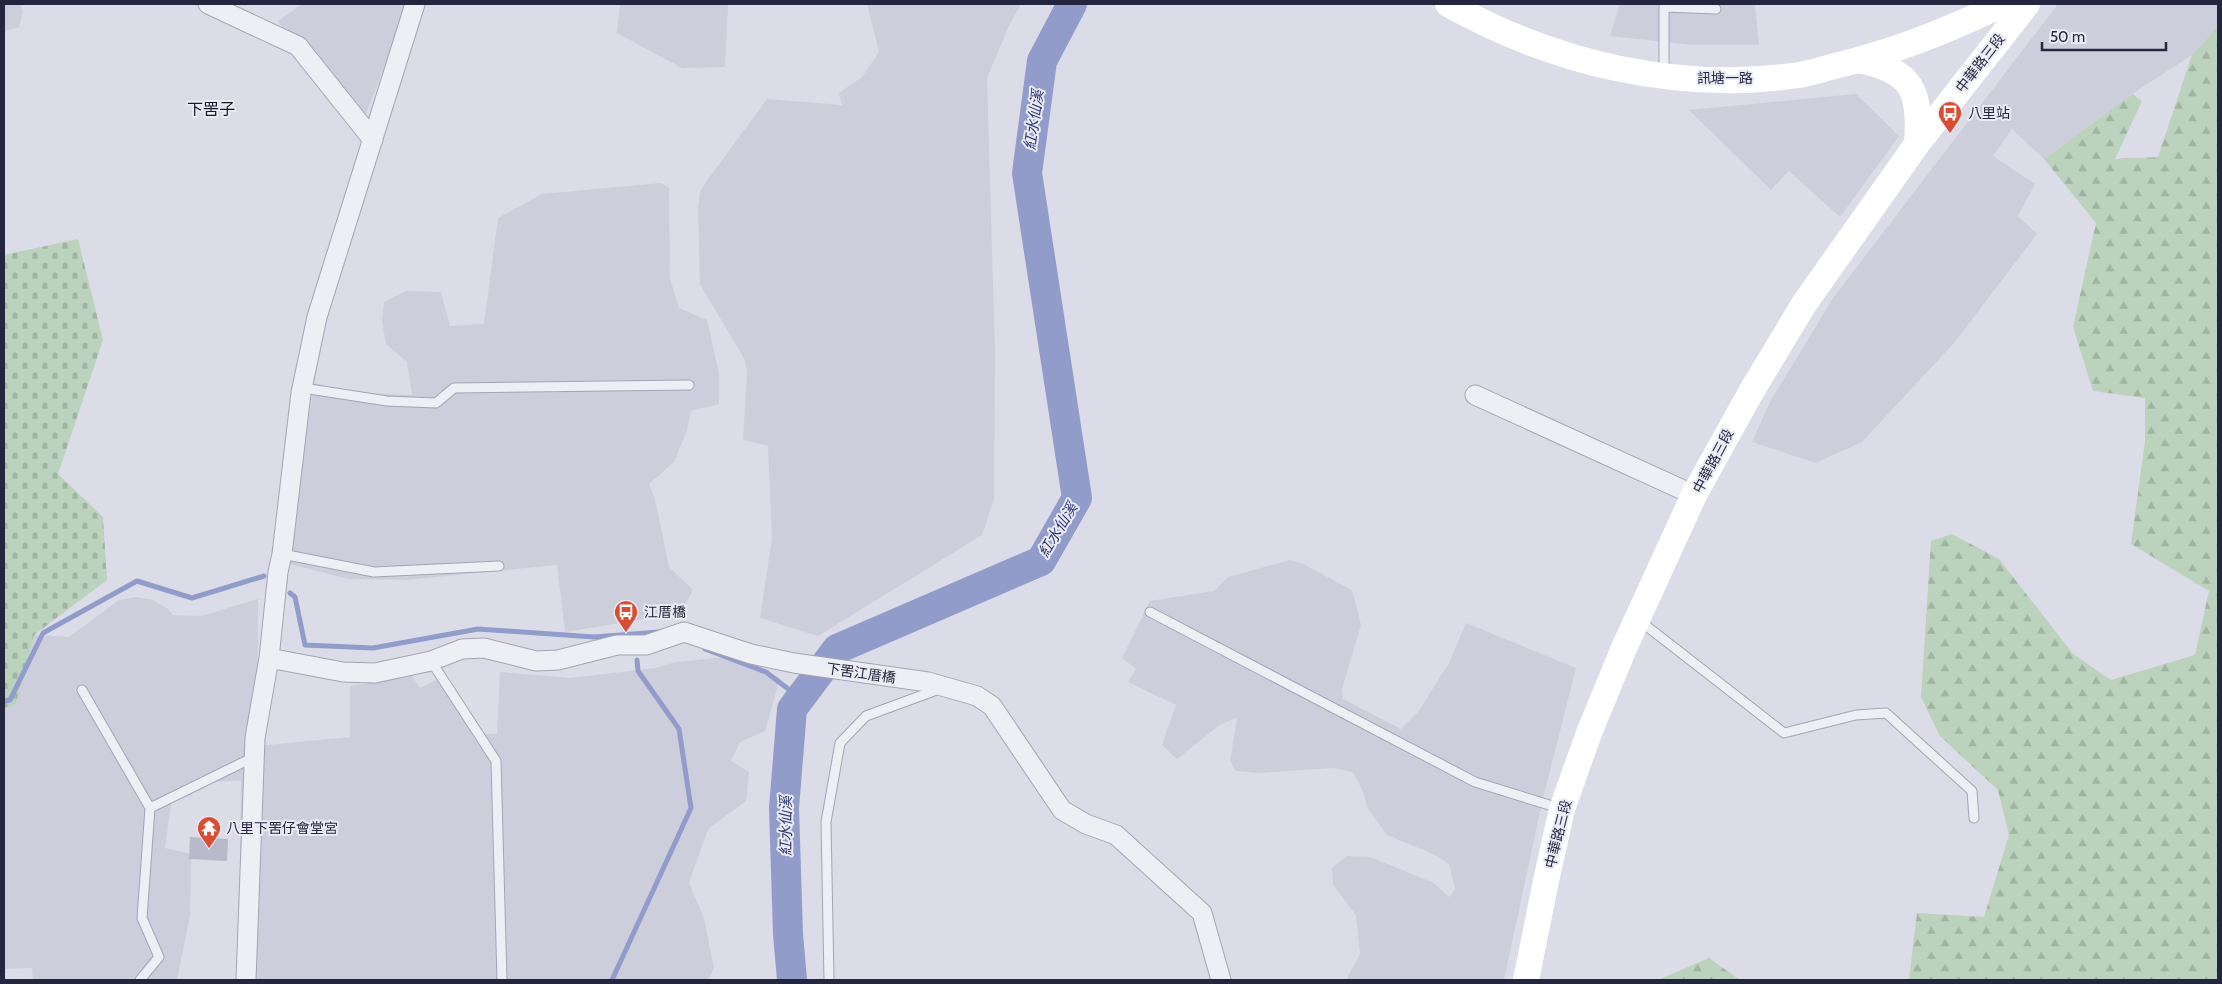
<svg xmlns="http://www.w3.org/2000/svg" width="2222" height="984" font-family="Cabin,'Noto Sans TC',sans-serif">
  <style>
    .built { fill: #cdcedc }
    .forest { fill: url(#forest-firs) }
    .cemetery { fill: url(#cemetery-stones) }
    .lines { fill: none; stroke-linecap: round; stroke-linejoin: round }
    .stream { stroke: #929ccb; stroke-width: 5 }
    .river { stroke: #929ccb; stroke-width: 30 }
    .building { fill: #b8b9ca }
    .lane-casing { stroke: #a4a5b4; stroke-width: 11 }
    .street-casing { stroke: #a4a5b4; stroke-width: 21 }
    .lane { stroke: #eeeef5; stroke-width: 9 }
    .street { stroke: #eeeef5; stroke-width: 19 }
    .secondary { stroke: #fff; stroke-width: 26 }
    .labels { text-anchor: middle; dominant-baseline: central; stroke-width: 4; stroke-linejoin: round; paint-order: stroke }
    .street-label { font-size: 14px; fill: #24253e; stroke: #eaebf5 }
    .poi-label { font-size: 14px; fill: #24253e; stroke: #eaebf5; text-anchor: start }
    .water-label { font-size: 15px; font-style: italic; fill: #2b3575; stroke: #eaebf5 }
    .quarter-label { font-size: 16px; fill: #16172e; stroke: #eaebf5 }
  </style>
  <defs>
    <pattern id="forest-firs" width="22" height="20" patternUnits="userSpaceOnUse" patternTransform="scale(1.25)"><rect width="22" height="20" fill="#bbd2bc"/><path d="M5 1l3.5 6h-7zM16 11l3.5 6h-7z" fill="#a1b4a3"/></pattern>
    <pattern id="cemetery-stones" width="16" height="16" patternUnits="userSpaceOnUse" patternTransform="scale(1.25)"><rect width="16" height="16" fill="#bbd2bc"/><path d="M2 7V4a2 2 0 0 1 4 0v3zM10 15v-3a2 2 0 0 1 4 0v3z" fill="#a1b4a3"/></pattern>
  </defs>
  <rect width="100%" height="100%" fill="#dbdce7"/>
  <!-- built -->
  <path class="built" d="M 4,4 L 20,4 L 23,12 L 19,27 L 4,32 Z
    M 302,4 L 405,4 L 402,21 L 366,114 L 360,117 L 351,116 L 278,21 Z
    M 620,4 L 728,4 L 725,67 L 682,68 L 617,33 Z
    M 867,4 L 1021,4 L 1008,28 L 987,78 L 995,352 L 994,499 L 982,535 L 818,636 L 760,618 L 772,538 L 768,446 L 743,440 L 747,373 L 745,360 L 700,284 L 698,209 L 700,192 L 706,182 L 767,99 L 842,105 L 839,93 L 862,77 L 879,52 Z
    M 1620,4 L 1755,4 L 1759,45 L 1692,45 L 1610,36 Z
    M 2058,4 L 2218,4 L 2218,26 L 2192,55 L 2132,94 L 2044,159 L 2012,129 L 1993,156 L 2035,184 L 2018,216 L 2037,234 L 1954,343 L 1862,442 L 1815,463 L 1752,442 L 1770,402 L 1833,298 Z
    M 1856,94 L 1899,136 L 1840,217 L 1789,171 L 1771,190 L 1689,110 Z
    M 661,183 L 669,188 L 670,279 L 679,308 L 707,320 L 719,374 L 719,404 L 691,411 L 687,430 L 674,462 L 649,484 L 655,499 L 669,567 L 693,590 L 683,609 L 650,618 L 565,632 L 557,565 L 406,580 L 348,579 L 286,563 L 314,383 L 349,392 L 412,395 L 407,362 L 386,344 L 382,321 L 384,302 L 406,291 L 441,292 L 450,326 L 484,324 L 498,218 L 542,194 Z
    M 1290,560 L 1303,564 L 1352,590 L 1361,625 L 1342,689 L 1343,699 L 1401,729 L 1418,712 L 1449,663 L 1466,623 L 1576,668 L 1543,798 L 1504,980 L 1346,980 L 1360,954 L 1356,915 L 1333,885 L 1332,868 L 1347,856 L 1370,857 L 1434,883 L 1449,897 L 1455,889 L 1449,864 L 1433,854 L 1387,835 L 1368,809 L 1363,792 L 1353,772 L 1333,768 L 1259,773 L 1236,771 L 1230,761 L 1237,718 L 1221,724 L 1177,759 L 1162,745 L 1176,705 L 1128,682 L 1136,669 L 1122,658 L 1150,601 L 1214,591 L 1228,577 Z
    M 136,597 L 153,600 L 168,609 L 173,615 L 201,616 L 258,599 L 257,746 L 350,737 L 350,686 L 412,676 L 420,688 L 444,676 L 477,729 L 485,734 L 497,734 L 500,672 L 570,678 L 655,668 L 676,662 L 716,658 L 733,658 L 780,678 L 765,731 L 740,742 L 731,761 L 749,772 L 746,801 L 708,829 L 689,883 L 704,918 L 714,968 L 708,980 L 239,980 L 241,781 L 199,782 L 191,796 L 172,797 L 165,848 L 191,854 L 190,916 L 177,980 L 33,980 L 32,968 L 4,969 L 4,708 L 16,705 L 34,635 L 69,637 L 119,600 Z"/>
  <!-- forest -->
  <path class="forest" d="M 2218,26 L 2218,980 L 1909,980 L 1917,913 L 1984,917 L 2009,835 L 1998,790 L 1940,736 L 1921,697 L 1931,541 L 1952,534 L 1999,559 L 2073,654 L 2111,680 L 2195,655 L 2209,591 L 2131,544 L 2145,441 L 2145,398 L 2093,391 L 2073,327 L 2096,223 L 2044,159 L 2132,94 L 2142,101 L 2115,159 L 2158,157 L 2192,55 Z
    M 1709,958 L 1740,980 L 1658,980 Z"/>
  <!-- cemetery -->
  <path class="cemetery" d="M 78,239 L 103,340 L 58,474 L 103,517 L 107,580 L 34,635 L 16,705 L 4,708 L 4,255 Z"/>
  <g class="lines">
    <!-- stream -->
    <path class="stream" d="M 290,593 L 295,597 L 305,645 L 373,648 L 478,629 L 594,637 L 659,632
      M 705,649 L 766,672 L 800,698
      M 4,701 L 10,700 L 43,633 L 137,581 L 192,598 L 264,576
      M 612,980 L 691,808 L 679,729 L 638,671 L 637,660"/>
    <!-- river -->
    <path class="river" d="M 792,980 L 788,934 L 784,808 L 792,709 L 837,649 L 1041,561 L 1077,498 L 1027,173 L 1042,61 L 1072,4"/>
  </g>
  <!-- building -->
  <path class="building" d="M 190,837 L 228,839 L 227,861 L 189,859 Z"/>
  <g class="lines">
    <!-- lane casing -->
    <g class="lane-casing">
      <path id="lane" d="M 1664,74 L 1664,7 L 1716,9
        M 303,388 L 387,401 L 436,403 L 454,388 L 689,385
        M 282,554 L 374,572 L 499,566
        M 1150,612 L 1475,782 L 1559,808
        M 1640,621 L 1784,733 L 1856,715 L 1886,713 L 1972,791 L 1974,818
        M 431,661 L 496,761 L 502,980
        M 82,690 L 150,808 L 254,757
        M 140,980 L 159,957 L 142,918 L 150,808
        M 829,980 L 826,822 L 840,743 L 866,716 L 942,688"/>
    </g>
    <!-- street casing -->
    <g class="street-casing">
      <path id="street" d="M 208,4 L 298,46 L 373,140
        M 1475,395 L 1694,495
        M 269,658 L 343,672 L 375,673 L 431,661 L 462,649 L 484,648 L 536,661 L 558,660 L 617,645 L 646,645 L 684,632 L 751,654 L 794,663 L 928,682 L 977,696 L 992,706 L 1062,810 L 1086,824 L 1116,835 L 1202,913 L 1221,980
        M 246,980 L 255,738 L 269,658 L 278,572 L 282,554 L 301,393 L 317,317 L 415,4"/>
    </g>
    <!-- lane -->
    <use href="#lane" class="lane"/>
    <!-- street -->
    <use href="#street" class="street"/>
    <!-- secondary -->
    <path class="secondary" d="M 1448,4 C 1553,63 1678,93 1799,75 C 1811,73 1823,69 1835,66 C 1893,52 1950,30 2002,4
      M 1859,60 C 1913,71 1921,91 1917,144
      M 1526,980 L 1546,881 L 1562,809 L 1589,733 L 1624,648 L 1694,495 L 1751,392 L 1804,304 L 1917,144 L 2027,4"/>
  </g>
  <!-- icons -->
  <defs>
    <g id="bus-pin" transform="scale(1.25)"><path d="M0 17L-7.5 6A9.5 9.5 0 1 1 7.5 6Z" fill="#d94e32" stroke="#eaebf5"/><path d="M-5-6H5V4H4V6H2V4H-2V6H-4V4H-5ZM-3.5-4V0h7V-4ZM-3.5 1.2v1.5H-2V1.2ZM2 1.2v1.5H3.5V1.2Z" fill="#fff"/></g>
    <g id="temple-pin" transform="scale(1.25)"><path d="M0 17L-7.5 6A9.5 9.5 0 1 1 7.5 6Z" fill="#d94e32" stroke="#eaebf5"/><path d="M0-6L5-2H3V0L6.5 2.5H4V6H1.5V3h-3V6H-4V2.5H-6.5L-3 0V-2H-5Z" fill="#fff"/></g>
  </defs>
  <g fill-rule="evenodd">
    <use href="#bus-pin" x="1950" y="113"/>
    <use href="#bus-pin" x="626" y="612"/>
    <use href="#temple-pin" x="209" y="828"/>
  </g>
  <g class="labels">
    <!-- street labels -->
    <g class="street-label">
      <text transform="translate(1980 63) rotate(-52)">中華路三段</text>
      <text x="1725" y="78">訊塘一路</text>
      <text transform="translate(1713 461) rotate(-62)">中華路三段</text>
      <text transform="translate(861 673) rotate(8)">下罟江厝橋</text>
      <text transform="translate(1558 834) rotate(-76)">中華路三段</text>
    </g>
    <!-- poi labels -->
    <g class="poi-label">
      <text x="1968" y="113">八里站</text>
      <text x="644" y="612">江厝橋</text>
      <text x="226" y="828">八里下罟仔會堂宮</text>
    </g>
    <!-- water labels -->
    <g class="water-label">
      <text transform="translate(1034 120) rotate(-82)">紅水仙溪</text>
      <text transform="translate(1058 530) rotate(-59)">紅水仙溪</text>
      <text transform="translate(786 826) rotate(-90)">紅水仙溪</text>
    </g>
    <!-- quarter labels -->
    <g class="quarter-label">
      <text x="211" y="109">下罟子</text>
    </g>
  </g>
  <!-- border -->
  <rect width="2222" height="984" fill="none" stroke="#24253e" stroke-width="10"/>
  <!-- scale -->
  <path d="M2042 42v8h124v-8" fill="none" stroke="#24253e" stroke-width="2.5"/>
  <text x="2050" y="42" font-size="15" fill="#24253e" stroke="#eaebf5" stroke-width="4" paint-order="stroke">50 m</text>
</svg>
